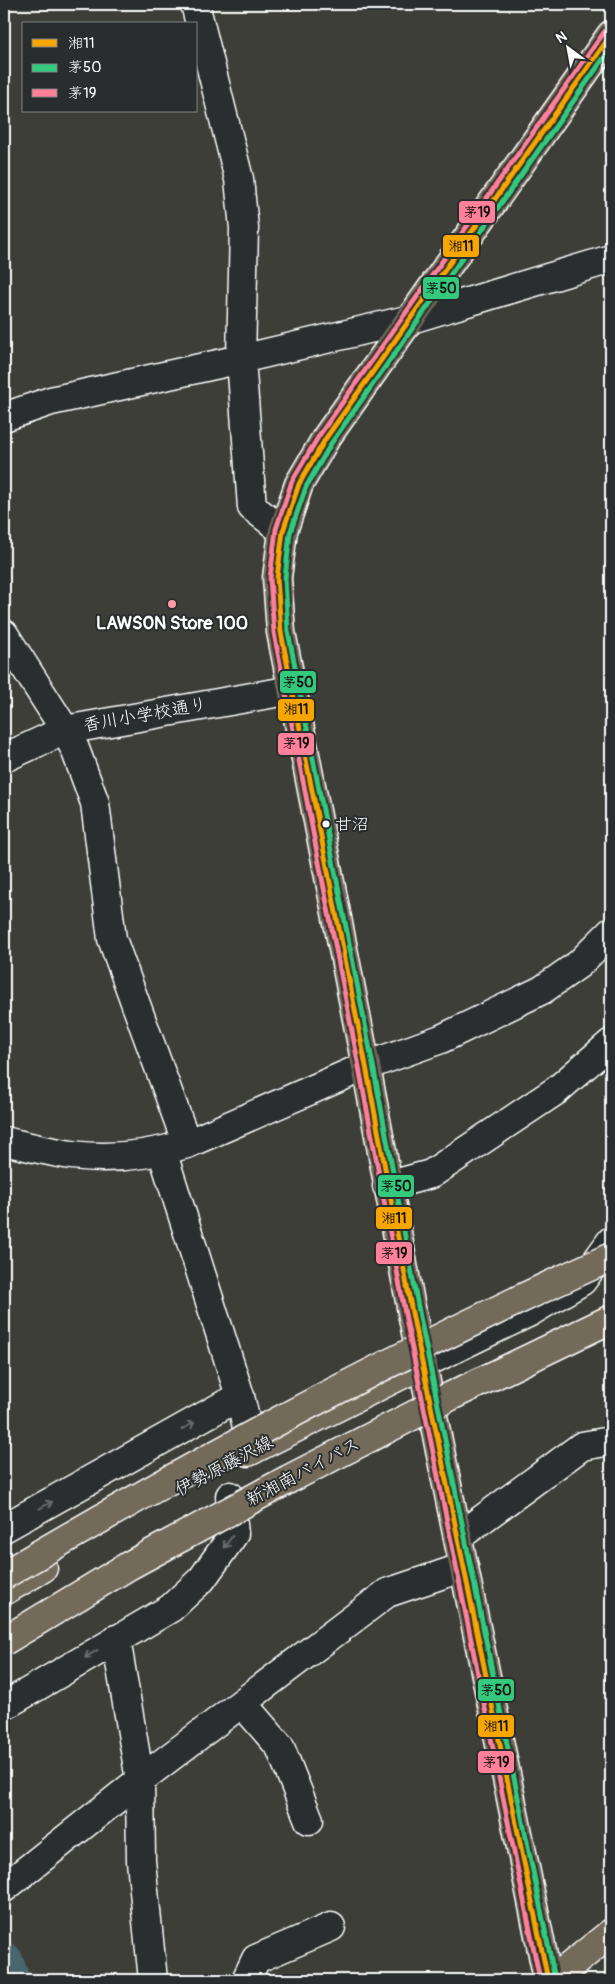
<svg xmlns="http://www.w3.org/2000/svg" width="615" height="1984" font-family="Pangolin,'Klee One',sans-serif">
  <style>
    .lines { fill: none; stroke-linecap: round; stroke-linejoin: round }
    .canal { stroke: #4a666e; stroke-width: 38 }
    .minor-casing { stroke: #fff; stroke-width: 31 }
    .major-casing { stroke: #fff; stroke-width: 31 }
    .minor { stroke: #2a2d2e; stroke-width: 28 }
    .major { stroke: #736b5a; stroke-width: 28 }
    .highway-bridge-casing { stroke: #fff; stroke-width: 31; stroke-linecap: butt }
    .highway-bridge { stroke: #736b5a; stroke-width: 28 }
    .bus-1-casing { stroke: #2a2d2e; stroke-width: 9 }
    .bus-2-casing { stroke: #2a2d2e; stroke-width: 9 }
    .bus-3-casing { stroke: #2a2d2e; stroke-width: 9 }
    .bus-1 { stroke: #f7a600; stroke-width: 5 }
    .bus-2 { stroke: #33ca7d; stroke-width: 5 }
    .bus-3 { stroke: #ff8098; stroke-width: 5 }
    .oneway { stroke: #6a6c6d }
    .poi-dot { fill: #ff9aa2; stroke: #2a2d2e; stroke-width: 2 }
    .bus-dot { fill: #fff; stroke: #2a2d2e; stroke-width: 2 }
    .labels { text-anchor: middle; dominant-baseline: central; stroke-width: 4; stroke-linejoin: round; paint-order: stroke }
    .bus-label { font-size: 17px; fill: #fff; stroke: #2a2d2e; text-anchor: start }
    .poi-label { font-size: 18px; font-weight: bold; fill: #fff; stroke: #2a2d2e }
    .street-label { font-size: 18px; fill: #fff; stroke: #2a2d2e }
    .line-badge { stroke: #2a2d2e; stroke-width: 2 }
    .pale-badge-label { font-size: 14px; text-anchor: middle; font-weight: bold; fill: #111 }
  </style>
  <rect width="100%" height="100%" fill="#3e3e39"/>
  <filter id="ink" filterUnits="userSpaceOnUse"><feTurbulence type="fractalNoise" baseFrequency=".02" numOctaves="2"/><feDisplacementMap in="SourceGraphic" scale="10" xChannelSelector="R" yChannelSelector="G"/><feConvolveMatrix kernelMatrix="1 2 1 2 8 2 1 2 1" color-interpolation-filters="sRGB"/></filter>
  <g filter="url(#ink)">
    <g class="lines">
      <!-- canal -->
      <path class="canal" d="M 4,1961 L 11,1980"/>
      <!-- minor casing -->
      <g class="minor-casing">
        <path id="minor" d="M 195,4 L 239,179 L 244,228 L 241,359 L 252,507 L 283,531
          M 4,417 L 51,401 L 241,359 L 411,319 L 611,259
          M 4,634 L 65,730 L 75,749 L 95,803 L 112,939 L 187,1144
          M 4,758 L 65,730 L 292,690
          M 4,1141 C 26,1146 49,1152 72,1155 C 110,1160 150,1155 187,1144 L 366,1066 L 441,1039 L 542,990 L 579,964 L 611,932
          M 162,1151 L 240,1396 L 252,1450
          M 387,1186 L 431,1174 L 557,1090 L 611,1043
          M 423,1364 L 530,1312 L 582,1281 L 611,1241
          M 4,1528 L 240,1396
          M 458,1537 L 582,1446 L 611,1441
          M 116,1639 L 140,1780 L 141,1861 L 153,1980
          M 242,1703 L 280,1747 L 309,1820
          M 4,1706 L 171,1608 L 202,1579 L 234,1534 L 230,1496
          M 4,1888 L 140,1780 L 387,1593 L 464,1567
          M 246,1980 L 256,1959 L 331,1927"/>
      </g>
      <!-- major casing -->
      <g class="major-casing">
        <path id="major" d="M 248,1452 L 423,1364
          M 4,1591 L 43,1568
          M 548,1980 L 413,1318 L 366,1066 L 281,632 L 277,578 L 283,531 L 299,484 L 326,438 L 611,35
          M 553,1980 L 611,1933"/>
      </g>
      <!-- minor -->
      <use href="#minor" class="minor"/>
      <!-- major -->
      <use href="#major" class="major"/>
      <!-- highway-bridge casing -->
      <g class="highway-bridge-casing">
        <path id="highway-bridge" d="M 4,1575 C 200,1459 403,1351 611,1257
          M 4,1641 L 130,1565 L 289,1479 L 451,1396 L 611,1319"/>
      </g>
      <!-- highway-bridge -->
      <use href="#highway-bridge" class="highway-bridge"/>
      <!-- bus-1 casing -->
      <g class="bus-1-casing">
        <path id="bus-1" d="M 548,1980 L 413,1318 L 366,1066 L 281,632 L 277,578 L 283,531 L 299,484 L 326,438 L 611,35"/>
      </g>
      <!-- bus-2 casing -->
      <g class="bus-2-casing">
        <path id="bus-2" d="M 555,1979 L 420,1317 L 373,1065 L 288,631 L 285,578 L 290,533 L 306,487 L 332,442 L 611,48"/>
      </g>
      <!-- bus-3 casing -->
      <g class="bus-3-casing">
        <path id="bus-3" d="M 540,1980 L 406,1319 L 359,1067 L 274,633 L 270,578 L 276,529 L 292,481 L 320,434 L 605,31"/>
      </g>
      <!-- bus-1 -->
      <use href="#bus-1" class="bus-1"/>
      <!-- bus-2 -->
      <use href="#bus-2" class="bus-2"/>
      <!-- bus-3 -->
      <use href="#bus-3" class="bus-3"/>
    </g>
    <!-- one-way arrows -->
    <defs><path id="oneway-shaft" d="M-6 0H5M1.5-3L5.5 0L1.5 3" fill="none" stroke-width="1.6" stroke-linecap="round" stroke-linejoin="round" transform="scale(1.25)"/></defs>
    <g class="oneway">
      <use href="#oneway-shaft" transform="translate(188 1426) rotate(-29)"/>
      <use href="#oneway-shaft" transform="translate(46 1505) rotate(-29)"/>
      <use href="#oneway-shaft" transform="translate(228 1542) rotate(126)"/>
      <use href="#oneway-shaft" transform="translate(91 1654) rotate(149)"/>
    </g>
  </g>
  <!-- markers -->
  <circle class="poi-dot" cx="172" cy="604" r="5"/>
  <circle class="bus-dot" cx="326" cy="824" r="4.5"/>
  <g class="labels">
    <!-- bus labels -->
    <g class="bus-label">
      <text x="335" y="824">甘沼</text>
    </g>
    <!-- poi labels -->
    <g class="poi-label">
      <text x="172" y="623">LAWSON Store 100</text>
    </g>
    <!-- street labels -->
    <g class="street-label">
      <text transform="translate(145 715) rotate(-10)">香川小学校通り</text>
      <text transform="translate(224 1466) rotate(-28)">伊勢原藤沢線</text>
      <text transform="translate(303 1472) rotate(-28)">新湘南バイパス</text>
    </g>
  </g>
  <g class="line-badge">
    <rect x="458" y="200" width="38" height="24" rx="5" fill="#ff8098"/>
    <rect x="442" y="234" width="38" height="24" rx="5" fill="#f7a600"/>
    <rect x="422" y="276" width="38" height="24" rx="5" fill="#33ca7d"/>
    <rect x="279" y="670" width="38" height="24" rx="5" fill="#33ca7d"/>
    <rect x="277" y="698" width="38" height="24" rx="5" fill="#f7a600"/>
    <rect x="277" y="732" width="38" height="24" rx="5" fill="#ff8098"/>
    <rect x="377" y="1174" width="38" height="24" rx="5" fill="#33ca7d"/>
    <rect x="375" y="1206" width="38" height="24" rx="5" fill="#f7a600"/>
    <rect x="375" y="1241" width="38" height="24" rx="5" fill="#ff8098"/>
    <rect x="477" y="1678" width="38" height="24" rx="5" fill="#33ca7d"/>
    <rect x="477" y="1714" width="38" height="24" rx="5" fill="#f7a600"/>
    <rect x="477" y="1750" width="38" height="24" rx="5" fill="#ff8098"/>
  </g>
  <g class="pale-badge-label">
    <text x="477" y="217">茅19</text>
    <text x="461" y="251">湘11</text>
    <text x="441" y="293">茅50</text>
    <text x="298" y="687">茅50</text>
    <text x="296" y="714">湘11</text>
    <text x="296" y="748">茅19</text>
    <text x="396" y="1191">茅50</text>
    <text x="394" y="1223">湘11</text>
    <text x="394" y="1258">茅19</text>
    <text x="496" y="1695">茅50</text>
    <text x="496" y="1731">湘11</text>
    <text x="496" y="1767">茅19</text>
  </g>
  <!-- margin -->
  <rect width="615" height="1984" fill="none" stroke="#2a2d2e" stroke-width="20"/>
  <rect x="10" y="10" width="595" height="1964" fill="none" stroke="#fff" stroke-width="2" filter="url(#ink)"/>
  <!-- legend -->
  <rect x="22" y="22" width="175" height="90" fill="#2a2d2e" stroke="#7f8182"/>
  <rect x="32" y="39" width="25" height="8" fill="#f7a600" stroke="#7f8182"/>
  <text x="68" y="48" font-size="15" fill="#ffffff">湘11</text>
  <rect x="32" y="64" width="25" height="8" fill="#33ca7d" stroke="#7f8182"/>
  <text x="68" y="72" font-size="15" fill="#ffffff">茅50</text>
  <rect x="32" y="89" width="25" height="8" fill="#ff8098" stroke="#7f8182"/>
  <text x="68" y="98" font-size="15" fill="#ffffff">茅19</text>
  <!-- north arrow -->
  <g transform="translate(568 48) rotate(328)" stroke="#2a2d2e" stroke-width="4" paint-order="stroke">
  <path d="M0-4L9 19L0 12L-9 19Z" fill="#ffffff"/>
  <text y="-8" font-size="14" font-weight="bold" text-anchor="middle" fill="#ffffff">N</text>
  </g>
</svg>
